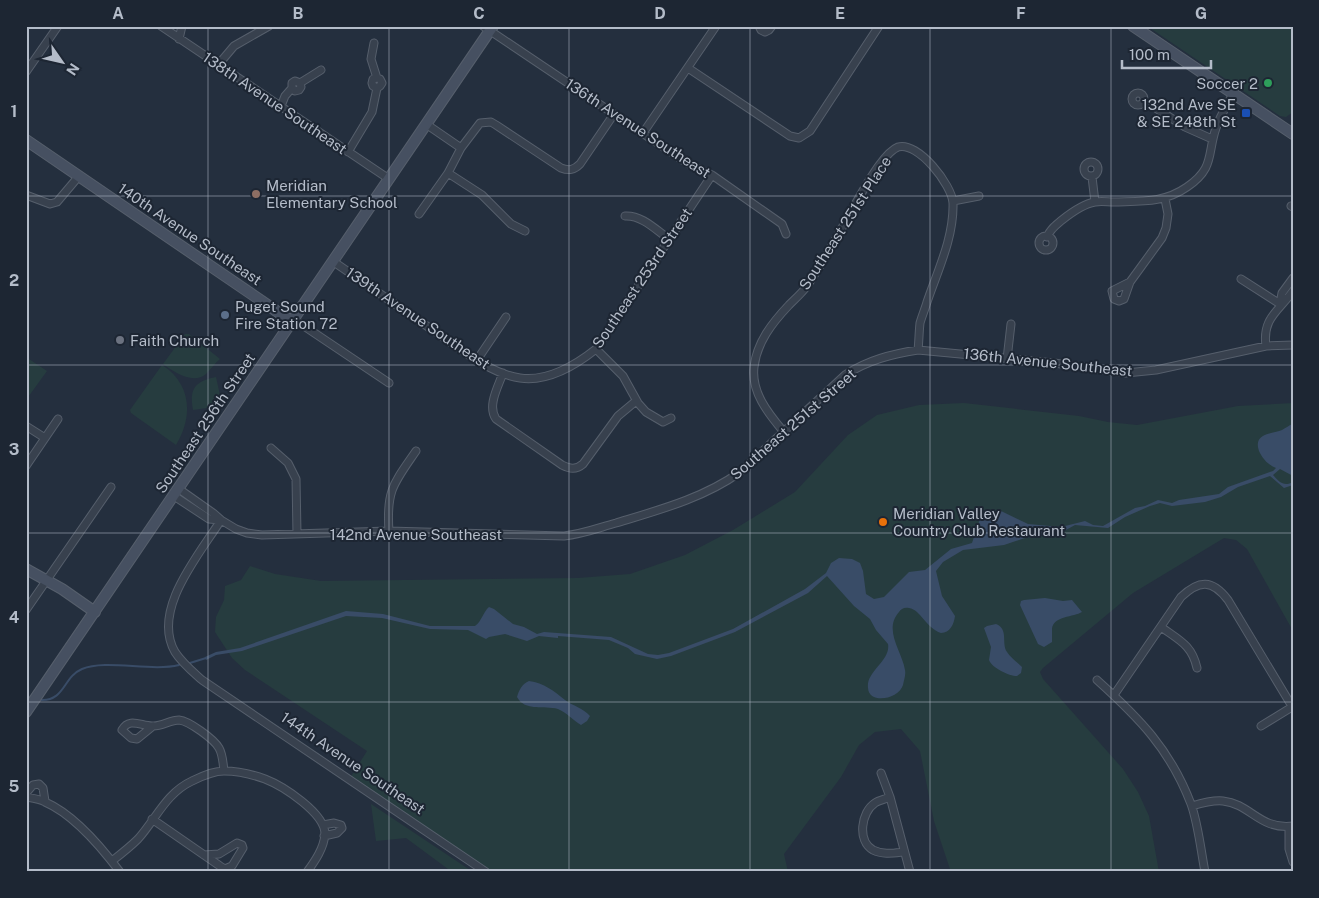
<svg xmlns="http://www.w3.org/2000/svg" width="1319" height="898" font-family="'Public Sans',sans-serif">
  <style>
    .green { fill: #263c3f }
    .water { fill: #394c67 }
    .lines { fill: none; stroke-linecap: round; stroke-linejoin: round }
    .stream { stroke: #394c67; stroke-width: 2 }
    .street-casing { stroke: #565f6c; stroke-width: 9 }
    .secondary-casing { stroke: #565f6c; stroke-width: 12 }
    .street { stroke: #38414e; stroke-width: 7 }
    .secondary { stroke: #465061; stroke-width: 10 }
    .grid { fill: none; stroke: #b4bcc9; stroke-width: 1; stroke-opacity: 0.55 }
    .leisure-dot { fill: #2e9e5b; stroke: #1d2633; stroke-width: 2 }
    .transit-dot { fill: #1a4fb4; stroke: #1d2633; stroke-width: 2 }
    .education-dot { fill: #8d6e63; stroke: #1d2633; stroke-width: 2 }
    .service-dot { fill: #5c6f8a; stroke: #1d2633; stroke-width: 2 }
    .worship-dot { fill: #6b7280; stroke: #1d2633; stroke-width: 2 }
    .food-dot { fill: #e8710a; stroke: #1d2633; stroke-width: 2 }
    .labels { text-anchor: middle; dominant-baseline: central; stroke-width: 4; stroke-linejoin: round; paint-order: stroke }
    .poi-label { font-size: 15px; fill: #b4bcc9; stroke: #1d2633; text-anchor: start }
    .street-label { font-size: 15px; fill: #b4bcc9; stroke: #1d2633 }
    .neatline { fill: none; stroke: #b4bcc9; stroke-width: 2 }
    .grid-label { font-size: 16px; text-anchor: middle; font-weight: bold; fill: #b4bcc9 }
  </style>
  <rect width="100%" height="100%" fill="#242f3e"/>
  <!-- green -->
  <path class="green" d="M 1147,26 L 1293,26 L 1293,112 L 1286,117 L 1280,116 Z
    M 185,334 L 189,334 L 220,359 C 215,363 211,369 206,374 C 193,385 174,372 163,364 Z
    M 26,357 L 47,371 L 26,400 Z
    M 162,365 C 192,384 193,417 176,445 L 131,413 L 130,410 Z
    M 216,377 L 222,404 L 220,406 L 193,410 C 189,389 195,381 216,377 Z
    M 964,403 L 1079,416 L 1108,422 L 1137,425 L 1238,406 L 1293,403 L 1293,631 L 1247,549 L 1236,540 L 1224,538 L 1133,593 L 1043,668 L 1040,672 L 1043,679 L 1123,769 L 1138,792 L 1149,816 L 1159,872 L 951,872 L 934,821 L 920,751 L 901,729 L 875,732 L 859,745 L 841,777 L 784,854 L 788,872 L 486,872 L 350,778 L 367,751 L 245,670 L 232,658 L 215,632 L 216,617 L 224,600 L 225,586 L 241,580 L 250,566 L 275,574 L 321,581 L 578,578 L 630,574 L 685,555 L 733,530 L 795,492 L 848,435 L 877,415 L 919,405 Z
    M 371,804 L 473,872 L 452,872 L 406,838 L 376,841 Z"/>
  <!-- water -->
  <path class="water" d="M 1293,424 L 1293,476 L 1280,469 L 1273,475 C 1279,482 1284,487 1293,482 L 1293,485 L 1284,488 L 1270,476 L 1238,487 L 1221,497 L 1205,502 L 1172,506 L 1160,503 L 1150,506 L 1125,517 L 1108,528 L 1075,525 L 1064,531 L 1025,538 L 1004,545 L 963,550 L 943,562 L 936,571 L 942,596 L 955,616 C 954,624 950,633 941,633 C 926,628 921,610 909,608 C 904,607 901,609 899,612 C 883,630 902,651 905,670 C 906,675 904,680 903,685 C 899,699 869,705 868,688 C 866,671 891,661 888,644 L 876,630 L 870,619 L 854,606 L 827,576 L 808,593 L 735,632 L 671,656 L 657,659 L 635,654 L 628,648 L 609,640 L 558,636 L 558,638 L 539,636 L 527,641 L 505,634 L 489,637 L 486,639 L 468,630 L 430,629 L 382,618 L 346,616 L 242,651 L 216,655 L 206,660 L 205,657 L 216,652 L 240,648 L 346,611 L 383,614 L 430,626 L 475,626 C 482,621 483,612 489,607 L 494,609 L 513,624 L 524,627 L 537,634 L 544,632 L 611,637 L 648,654 L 658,655 L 669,653 L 733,629 L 805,589 L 826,573 L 831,563 L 839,558 L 852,559 L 860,563 L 863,571 L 866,594 L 874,599 L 884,597 L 909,572 L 925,570 L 951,549 L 972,543 L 981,516 L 989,511 L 1001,511 L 1028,524 L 1061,527 L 1085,521 L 1093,525 L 1103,526 L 1135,508 L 1145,506 L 1158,500 L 1172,503 L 1179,500 L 1219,494 L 1228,487 L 1273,471 L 1276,468 C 1267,464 1263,459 1259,451 C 1253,433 1271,434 1282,430 C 1286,428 1289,425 1293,424 Z
    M 1045,598 L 1063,601 L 1072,600 L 1082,612 C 1074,617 1053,616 1052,629 C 1052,633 1052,637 1052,642 L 1044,647 L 1038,644 L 1020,605 L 1021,601 L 1024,600 Z
    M 996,624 C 1009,629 1001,643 1007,652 C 1011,658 1017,662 1022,667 L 1021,673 L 1017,676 C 1009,676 992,668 989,660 L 991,647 L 984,628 L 987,626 Z
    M 529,681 C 544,683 554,691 565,700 C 573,706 583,708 590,716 L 587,721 L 581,725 C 574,721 566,712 558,709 C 544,705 525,712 517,697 C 519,690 522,684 529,681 Z"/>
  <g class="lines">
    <!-- stream -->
    <path class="stream" d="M 190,663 L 206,658
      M 41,700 C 65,701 63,677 82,669 C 106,659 151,672 179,665"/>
    <!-- street casing -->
    <g class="street-casing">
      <path id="street" d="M 161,26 L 389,179
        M 483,26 L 687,163 L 712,175 L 782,224 L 786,234
        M 759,26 L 761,30 L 765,32 L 769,30 L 772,26
        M 179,39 L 182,26
        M 374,43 L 371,59 L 377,78 L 380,79 L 382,83 L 380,86 L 377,88 L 373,86 L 372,83 L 373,79 L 377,78
        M 218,65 L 234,46 L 269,26
        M 688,68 L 790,136 L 799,138 L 810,131 L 879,26
        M 26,72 L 58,26
        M 300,83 L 321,70
        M1132 99a6 6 0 1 1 12 0a6 6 0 1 1-12 0Z
        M 1144,102 L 1151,105 L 1185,127 L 1212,139
        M 281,106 L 285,96 L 292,88 L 292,83 L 295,81 L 300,83 L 301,87 L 299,90 L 295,91 L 292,88
        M 426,124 L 461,148
        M 643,133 L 716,26
        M 348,152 L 372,112 L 377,88
        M1084 169a7 7 0 1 1 14 0a7 7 0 1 1-14 0Z
        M 448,173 L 482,195 L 511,224 L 525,231
        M 1092,177 L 1095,202
        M 26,195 L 50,204 L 57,202 L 79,176
        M 953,201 L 979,196
        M 1291,206 L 1293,207
        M 419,214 L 448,173 L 461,148 L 480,123 L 491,122 L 496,125 L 561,168 C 569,171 574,170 580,164 L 614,114
        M 625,216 C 642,215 656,230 669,239
        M1039 243a7 7 0 1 1 14 0a7 7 0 1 1-14 0Z
        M 1047,237 C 1050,229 1056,225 1062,220 C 1072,212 1083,204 1095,202 C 1101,201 1108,202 1114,202 C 1142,201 1164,203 1187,187 C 1215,168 1207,154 1216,128 C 1220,116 1227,105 1233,94
        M 334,262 C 367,285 401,308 434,331 C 458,347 490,374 520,378 C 547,382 576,365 596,349 L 712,175
        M 1241,279 L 1280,304
        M 1130,282 L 1112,291 L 1114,299 L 1119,301 L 1124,299 L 1130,282 L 1162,238 L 1166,228 L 1168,214 L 1165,199
        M 1280,304 L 1282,293 L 1293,278
        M 291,321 L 298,322 L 389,383
        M 1266,346 C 1262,318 1279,311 1293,291
        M 596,349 L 623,376 L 638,403 L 646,412 L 663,422 L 671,418
        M 1007,359 L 1011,324
        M 477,360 L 506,317
        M 503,373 C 498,387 487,406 496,419 L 562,465 C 570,469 576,470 583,464 L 618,416 L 636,401
        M 26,426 L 45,438
        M 783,431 C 768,413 751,392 754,367 C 757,342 772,323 789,305 C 795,299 802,293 807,286 C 827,257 843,225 861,194 C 868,182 885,152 898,147 C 918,141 952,185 953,203 C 954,237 938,270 927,302 C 925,309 922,316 920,323 C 919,332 919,341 918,350
        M 271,448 L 288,463 L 296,479 L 297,534
        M 26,466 L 58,419
        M 179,489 L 213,513 L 221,520 L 236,529 L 247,533 L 262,535 L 389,531 L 564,536 C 583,534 598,528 616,523 C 659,510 704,498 740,472 L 845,375 C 868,360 892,354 918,350 L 1054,363 L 1126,373 L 1156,370 L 1266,346 L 1293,345
        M 174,496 L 209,519 L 220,520
        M 221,520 C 199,555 151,610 175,652 C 182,663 193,672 202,680 L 486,872
        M 389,531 C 386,490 394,483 416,451
        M 26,610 L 111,487
        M 1161,627 C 1179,640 1192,645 1197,668
        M 1097,680 C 1139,718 1170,749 1191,804 C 1198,823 1201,851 1205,872
        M 1114,695 L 1181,597 C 1199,580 1212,579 1228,600 L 1293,708
        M 153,726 L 137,739 L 131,738 L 122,730 C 129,717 141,726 152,726 C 161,727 170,720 179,720 C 189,721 214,739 219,748 C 223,755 223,764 224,771
        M 1261,726 L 1292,707
        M 881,773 L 890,797 L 910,872
        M 26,793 L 33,785 L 39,784 L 43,788 L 45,801
        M 26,797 C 32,798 40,799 45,802 C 73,814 102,848 120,872
        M 890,797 C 886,799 879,800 875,803 C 861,812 857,841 873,850 C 883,855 894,853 904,852
        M 1192,806 C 1202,803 1213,800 1223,801 C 1251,804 1259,830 1293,826
        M 152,819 L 220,866 L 225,869 L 232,866 L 243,848 L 242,845 L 237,843 L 219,854 L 204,855
        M 323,825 L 334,823 L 341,825 L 342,828 L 337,833 L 324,836
        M 1289,827 L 1289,849 L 1293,862
        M 112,861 C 121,854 130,847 138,839 C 156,819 166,793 192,781 C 200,777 215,771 224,771 C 237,771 254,775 265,779 C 283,786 325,813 325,834 C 324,848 315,861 307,872"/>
    </g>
    <!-- secondary casing -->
    <g class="secondary-casing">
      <path id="secondary" d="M 1133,26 L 1293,134
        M 26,140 L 291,321
        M 26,569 L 62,589 L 95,612
        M 26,712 L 493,26"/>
    </g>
    <!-- street -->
    <use href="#street" class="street"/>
    <!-- secondary -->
    <use href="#secondary" class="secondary"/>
  </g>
  <!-- grid -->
  <path class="grid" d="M 208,26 L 208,872M 389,26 L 389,872M 569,26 L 569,872M 750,26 L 750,872M 930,26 L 930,872M 1111,26 L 1111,872M 26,196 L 1293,196M 26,365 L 1293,365M 26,533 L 1293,533M 26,702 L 1293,702"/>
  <!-- markers -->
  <circle class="leisure-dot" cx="1268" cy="83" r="5"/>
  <rect class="transit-dot" x="1241" y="108" width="10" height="10" rx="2.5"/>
  <circle class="education-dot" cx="256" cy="194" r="5"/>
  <circle class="service-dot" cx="225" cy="315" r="5"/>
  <circle class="worship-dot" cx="120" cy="340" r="5"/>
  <circle class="food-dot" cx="883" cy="522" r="5"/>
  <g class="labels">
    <!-- poi labels -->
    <g class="poi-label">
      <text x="1258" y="83" text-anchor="end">Soccer 2</text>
      <text x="1236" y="104" text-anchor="end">132nd Ave SE<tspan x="1236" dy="17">&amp; SE 248th St</tspan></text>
      <text x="266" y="185">Meridian<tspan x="266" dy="17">Elementary School</tspan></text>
      <text x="235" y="306">Puget Sound<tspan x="235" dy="17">Fire Station 72</tspan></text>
      <text x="130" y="340">Faith Church</text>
      <text x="893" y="513">Meridian Valley<tspan x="893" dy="17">Country Club Restaurant</tspan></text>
    </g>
    <!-- street labels -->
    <g class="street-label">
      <text transform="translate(275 103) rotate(34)">138th Avenue Southeast</text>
      <text transform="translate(638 128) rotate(33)">136th Avenue Southeast</text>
      <text transform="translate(845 223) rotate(-57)">Southeast 251st Place</text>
      <text transform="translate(190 234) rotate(34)">140th Avenue Southeast</text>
      <text transform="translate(642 278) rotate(-56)">Southeast 253rd Street</text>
      <text transform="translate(418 318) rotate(34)">139th Avenue Southeast</text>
      <text transform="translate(1048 362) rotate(6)">136th Avenue Southeast</text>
      <text transform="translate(205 423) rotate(-56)">Southeast 256th Street</text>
      <text transform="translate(793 424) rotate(-41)">Southeast 251st Street</text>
      <text x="416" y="534">142nd Avenue Southeast</text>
      <text transform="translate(353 763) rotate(34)">144th Avenue Southeast</text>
    </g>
  </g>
  <!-- border -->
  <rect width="1319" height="898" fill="none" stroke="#1d2633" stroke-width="55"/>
  <!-- north arrow -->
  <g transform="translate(62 62) rotate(124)" stroke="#1d2633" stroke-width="4" paint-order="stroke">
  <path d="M0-4L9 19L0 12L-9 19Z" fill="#b4bcc9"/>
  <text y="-8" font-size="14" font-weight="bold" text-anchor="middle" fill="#b4bcc9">N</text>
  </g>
  <!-- scale -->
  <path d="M1122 60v8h89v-8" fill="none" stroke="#b4bcc9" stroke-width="2.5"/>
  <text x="1129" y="60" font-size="15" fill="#b4bcc9" stroke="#1d2633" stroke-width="4" paint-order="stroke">100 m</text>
  <rect x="28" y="28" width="1264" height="842" class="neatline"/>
  <g class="grid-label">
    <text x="118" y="19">A</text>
    <text x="298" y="19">B</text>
    <text x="479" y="19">C</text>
    <text x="660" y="19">D</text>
    <text x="840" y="19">E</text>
    <text x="1021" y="19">F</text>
    <text x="1201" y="19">G</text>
    <text x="14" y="117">1</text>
    <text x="14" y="286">2</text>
    <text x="14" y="455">3</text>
    <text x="14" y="623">4</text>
    <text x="14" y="792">5</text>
  </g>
</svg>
